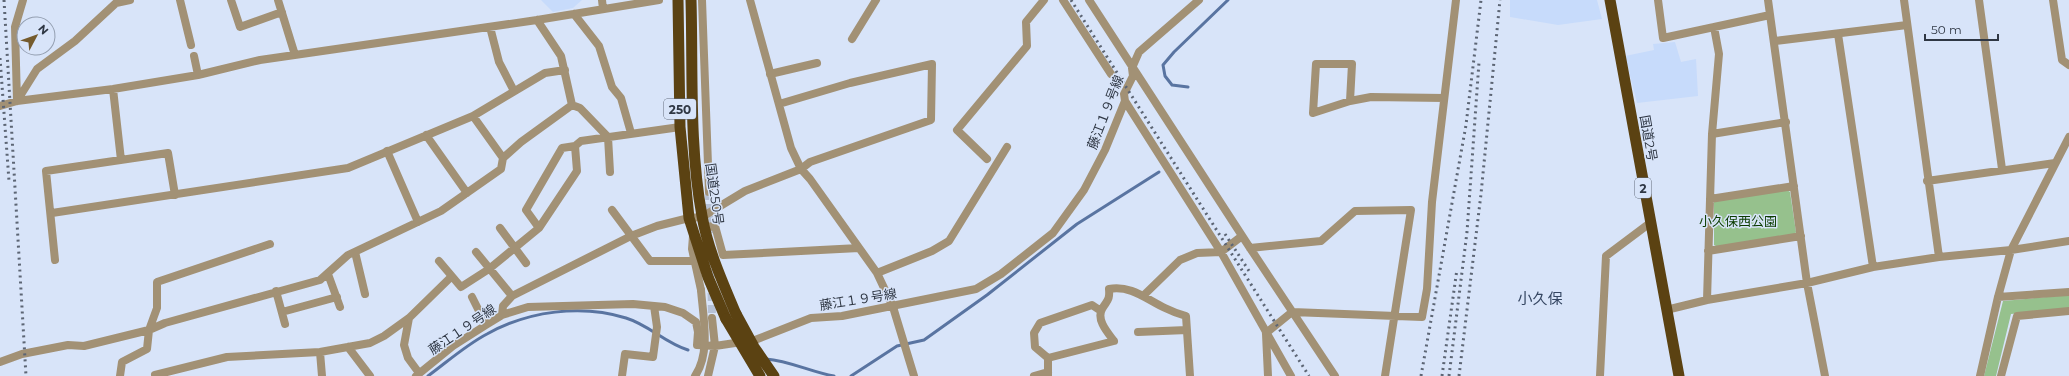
<svg xmlns="http://www.w3.org/2000/svg" width="2069" height="376" font-family="Montserrat,'Noto Sans JP',sans-serif">
  <style>
    .built { fill: #c7dbfb }
    .green { fill: #96c18d }
    .lines { fill: none; stroke-linecap: round; stroke-linejoin: round }
    .stream { stroke: #5974a1; stroke-width: 3 }
    .minor-tunnel { stroke: #b6c1d5; stroke-width: 8; stroke-dasharray: 8 4; stroke-linecap: butt }
    .minor { stroke: #a29175; stroke-width: 8 }
    .trunk { stroke: #5b4212; stroke-width: 11 }
    .rail { stroke: #5c6574; stroke-width: 3; stroke-dasharray: 2 4; stroke-linecap: butt }
    .minor-bridge { stroke: #a29175; stroke-width: 8 }
    .trunk-bridge { stroke: #5b4212; stroke-width: 11 }
    .labels { text-anchor: middle; dominant-baseline: central; stroke-width: 3; stroke-linejoin: round; paint-order: stroke }
    .shield { fill: #d8e4f9; stroke: #626b7a; stroke-width: 1 }
    .shield-label { font-size: 12px; font-weight: bold; fill: #2f3744 }
    .street-label { font-size: 13px; fill: #2f3744; stroke: #d8e4f9 }
    .park-label { font-size: 13px; fill: #0b3c00; stroke: #d8e4f9 }
    .quarter-label { font-size: 15px; fill: #354662; stroke: #d8e4f9 }
  </style>
  <rect width="100%" height="100%" fill="#d8e4f9"/>
  <!-- built -->
  <path class="built" d="M 541,0 L 582,0 L 573,8 L 553,12 Z
    M 1510,0 L 1597,0 L 1602,19 L 1558,25 L 1510,17 Z
    M 1675,42 L 1681,62 L 1696,59 L 1698,96 L 1637,103 L 1625,56 L 1654,50 L 1653,44 Z"/>
  <!-- green -->
  <path class="green" d="M 1787,190 L 1790,192 L 1796,232 L 1795,234 L 1718,247 L 1714,245 L 1714,201 Z
    M 2069,295 L 2069,309 L 2011,314 L 1996,376 L 1984,376 L 2003,301 Z"/>
  <g class="lines">
    <!-- stream -->
    <path class="stream" d="M 1188,87 L 1172,85 L 1165,76 L 1163,65 L 1174,52 L 1228,0
      M 766,359 C 790,361 811,372 834,376
      M 428,376 C 447,362 466,345 487,334 C 528,311 581,304 626,318 C 649,325 665,343 688,350
      M 851,376 L 897,346 L 924,340 L 987,295 L 1077,224 L 1159,172"/>
    <!-- minor-tunnel -->
    <path class="minor-tunnel" d="M 709,192 L 710,233
      M 711,257 L 712,318"/>
    <!-- minor -->
    <path class="minor" d="M 180,0 L 191,45
      M 231,0 L 240,27 L 282,12
      M 278,0 L 295,55
      M 602,0 L 603,9
      M 702,0 L 709,192
      M 750,0 L 791,148 L 801,169 L 810,179 L 877,273 L 893,307 L 914,376
      M 1063,0 L 1111,74
      M 1089,0 L 1250,248 L 1335,376
      M 1658,0 L 1663,38 L 1770,15
      M 1768,0 L 1807,283 L 1825,376
      M 1904,0 L 1939,257
      M 1979,0 L 2002,169
      M 2053,0 L 2062,60 L 2069,65
      M 574,14 L 599,46 L 612,87 L 621,98 L 631,133
      M 490,27 L 499,62 L 514,91
      M 1838,34 L 1873,267
      M 852,39 L 876,0
      M 1775,41 L 1907,25
      M 194,56 L 198,75
      M 770,74 L 817,63
      M 113,89 L 121,160
      M 17,101 L 37,69 L 75,41 L 116,3 L 130,0
      M 17,101 L 15,27 L 23,0
      M 1125,101 L 1221,252 L 1291,376
      M 1350,101 L 1352,64 L 1316,64 L 1313,113 L 1350,101 L 1371,97 L 1444,98
      M 572,105 L 580,108 L 608,137 L 610,172
      M 0,106 L 17,101 L 113,89 L 198,75 L 260,60 L 537,20 L 659,0
      M 473,116 L 503,158
      M 1712,134 L 1786,122
      M 426,135 L 467,193
      M 387,151 L 418,222
      M 987,159 L 957,130 L 1027,46 L 1026,22 L 1044,0
      M 1927,181 L 2055,163
      M 1710,199 L 1794,186
      M 612,210 L 650,261 L 696,261
      M 52,213 L 348,168 L 473,116 L 545,73 L 565,70
      M 704,227 L 715,226 L 723,255 L 859,248
      M 500,228 L 526,263
      M 539,228 L 526,210 L 562,148 L 575,146
      M 693,236 L 692,249 L 701,290
      M 1250,248 L 1321,241 L 1355,211 L 1411,210 L 1385,376
      M 1708,251 L 1801,236
      M 355,252 L 365,294
      M 476,252 L 512,296
      M 55,260 L 46,171 L 168,153 L 175,195
      M 439,261 L 461,287 L 489,269 L 539,228 L 577,171 L 575,146 L 581,141 L 680,127
      M 877,273 L 932,251 L 949,241 L 1007,147
      M 328,274 L 340,307
      M 276,291 L 285,324
      M 1144,295 L 1180,260 L 1197,253 L 1221,252 L 1242,236
      M 472,297 L 486,325
      M 1998,297 L 2069,292
      M 1707,300 L 1712,134 L 1719,54 L 1714,27
      M 1666,310 L 1707,300 L 1807,283 L 1873,267 L 1939,257 L 2011,250 L 2069,241
      M 282,312 L 337,297
      M 502,315 L 503,306 L 512,296 L 631,236 L 657,226 L 689,218 L 702,217 L 745,191 L 801,169 L 810,162 L 931,120 L 932,64 L 850,83 L 779,104
      M 1138,332 L 1187,330
      M 1266,333 L 1292,312 L 1422,317 L 1427,289 L 1432,202 L 1456,0
      M 1266,334 L 1268,376
      M 348,347 L 370,376
      M 320,352 L 322,376
      M 1048,358 L 1114,341 C 1108,333 1096,320 1102,309 C 1107,300 1110,301 1109,289 C 1131,285 1146,299 1165,308 C 1171,311 1179,314 1186,316 L 1190,376
      M 1048,358 L 1035,347 L 1034,333 L 1040,323 L 1092,305 L 1101,311
      M 0,362 L 22,354 L 68,345 L 84,346 L 149,330 L 165,323 L 320,280 L 348,255 L 441,211 L 501,169 L 503,158 L 521,142 L 572,105 L 561,56 L 537,20
      M 419,373 L 408,358 L 404,345 L 409,318 L 451,277
      M 155,375 L 227,357 L 320,352 L 370,343 L 384,336 L 409,318
      M 120,376 L 122,362 L 147,349 L 149,330 L 157,308 L 157,282 L 270,244
      M 416,376 L 453,346 L 486,325 L 502,315 L 528,307 L 633,304 L 665,307 L 683,313 L 696,322 L 698,332 L 697,345 L 715,346 L 755,340 L 811,318 L 842,316 L 976,289 L 1001,274 L 1053,233 L 1084,190 L 1105,150 L 1125,101 L 1124,94 L 1133,76 L 1132,68 L 1139,52 L 1199,0
      M 622,376 L 625,354 L 653,357 L 657,327 L 654,306
      M 708,376 L 715,346 L 712,318
      M 1034,376 L 1048,372
      M 1048,376 L 1048,358
      M 1600,376 L 1606,256 L 1650,223
      M 1980,376 L 1998,297 L 2011,250 L 2069,137
      M 2001,376 L 2017,316 L 2069,311"/>
    <!-- trunk -->
    <path class="trunk" d="M 678,0 L 680,127 L 689,218 L 708,277 L 726,319
      M 691,0 C 693,71 689,146 702,216 C 708,250 723,283 736,314
      M 1610,0 L 1679,376"/>
    <!-- rail -->
    <path class="rail" d="M 4,0 L 26,376
      M 1071,0 L 1309,376
      M 0,58 L 9,181
      M 1225,234 L 1251,274
      M 1421,376 L 1466,125 L 1481,0
      M 1442,376 L 1457,269
      M 1449,376 L 1467,232 L 1479,62
      M 1459,376 L 1481,194 L 1500,0"/>
    <!-- minor-bridge -->
    <path class="minor-bridge" d="M 695,376 C 711,353 703,316 701,290"/>
    <!-- trunk-bridge -->
    <path class="trunk-bridge" d="M 736,314 L 754,347 L 774,376
      M 726,319 L 760,376"/>
  </g>
  <g class="labels">
    <!-- shield labels -->
    <g class="shield">
      <rect x="664" y="99" width="32" height="20" rx="3"/>
      <rect x="1635" y="178" width="16" height="20" rx="3"/>
    </g>
    <g class="shield-label">
      <text x="680" y="109">250</text>
      <text x="1643" y="188">2</text>
    </g>
    <!-- street labels -->
    <g class="street-label">
      <text transform="translate(1105 112) rotate(-69)">藤江１９号線</text>
      <text transform="translate(1649 138) rotate(80)">国道2号</text>
      <text transform="translate(715 194) rotate(82)">国道250号</text>
      <text transform="translate(858 299) rotate(-9)">藤江１９号線</text>
      <text transform="translate(462 329) rotate(-34)">藤江１９号線</text>
    </g>
    <!-- park labels -->
    <g class="park-label">
      <text x="1738" y="221">小久保西公園</text>
    </g>
    <!-- quarter labels -->
    <g class="quarter-label">
      <text x="1540" y="298">小久保</text>
    </g>
  </g>
  <!-- north arrow -->
  <g transform="translate(36 36) rotate(49)"><circle r="19" fill="#d8e4f9" stroke="#949fb1"/>
  <path d="M0-3L7 15L0 10L-7 15Z" fill="#755b2d"/>
  <text y="-6" font-size="11" font-weight="bold" text-anchor="middle" fill="#2f3744">N</text>
  </g>
  <!-- scale -->
  <path d="M1925 34v6h73v-6" fill="none" stroke="#2f3744" stroke-width="2"/>
  <text x="1931" y="34" font-size="12" fill="#2f3744" stroke="#d8e4f9" stroke-width="3" paint-order="stroke">50 m</text>
</svg>
